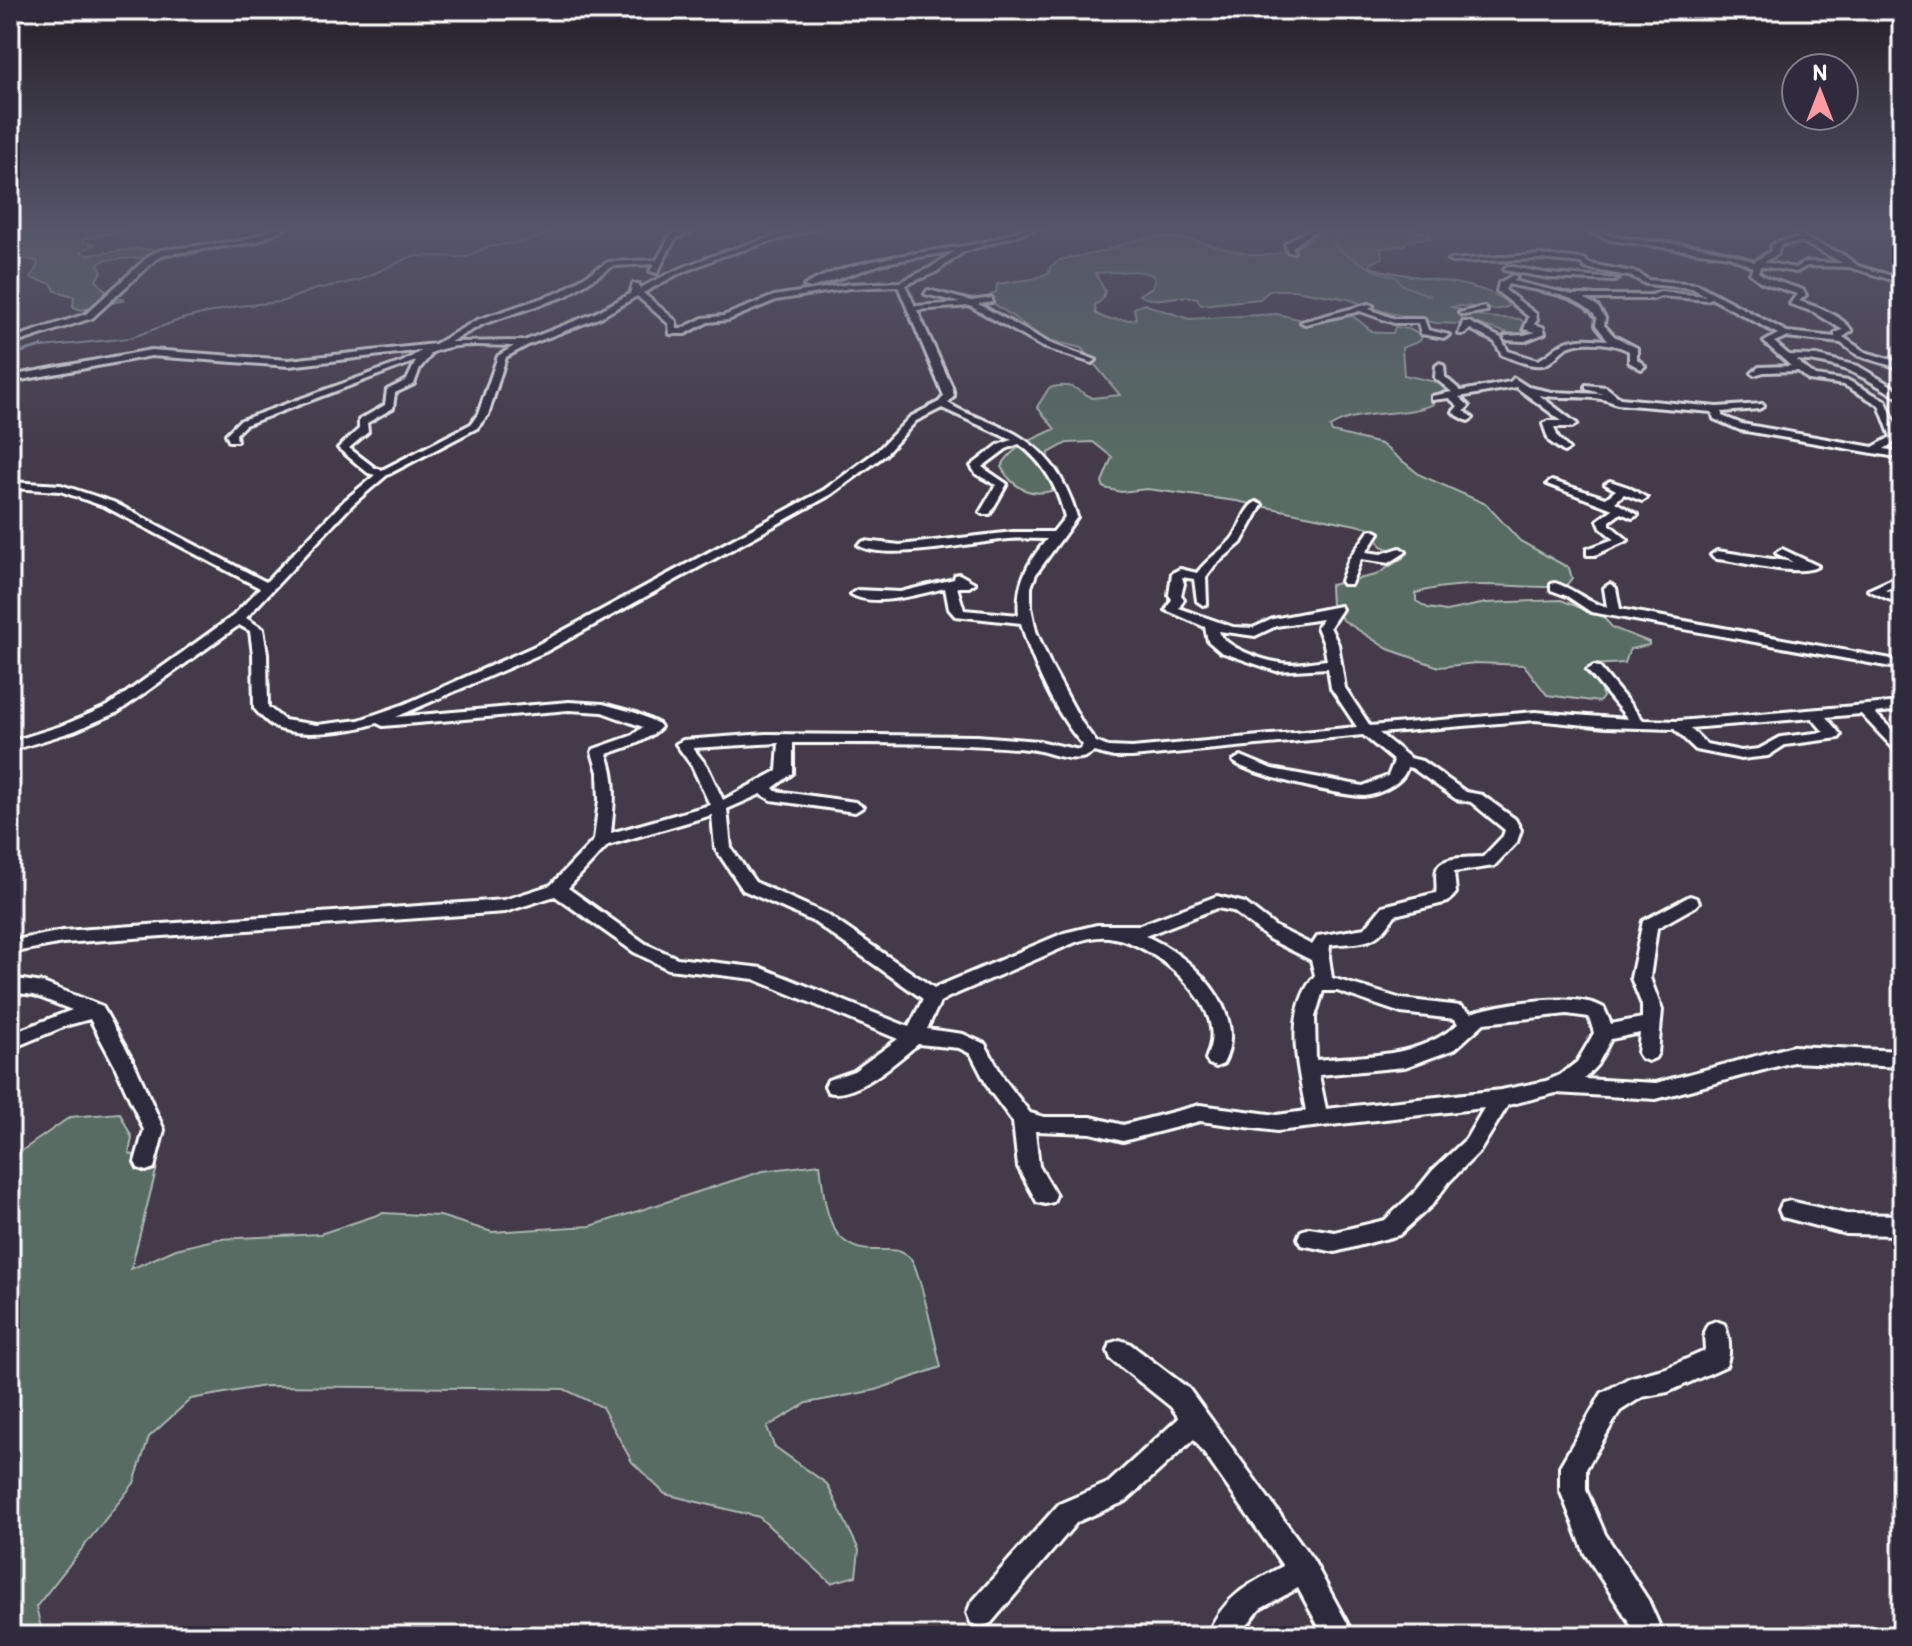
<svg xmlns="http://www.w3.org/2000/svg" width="1912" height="1646" font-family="Itim,sans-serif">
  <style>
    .green { fill: #596c64; stroke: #acb6b2; stroke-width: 2 }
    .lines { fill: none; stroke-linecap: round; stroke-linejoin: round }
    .stream-far1 { stroke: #99a2b2; stroke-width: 2 }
    .stream { stroke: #99a2b2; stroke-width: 3 }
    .street-casing { stroke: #fff; stroke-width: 6 }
    .street { fill: #2f2a3d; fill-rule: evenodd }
  </style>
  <rect width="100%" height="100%" fill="#443a49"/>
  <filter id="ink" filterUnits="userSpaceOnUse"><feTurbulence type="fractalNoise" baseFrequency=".0125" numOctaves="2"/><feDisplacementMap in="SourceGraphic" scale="16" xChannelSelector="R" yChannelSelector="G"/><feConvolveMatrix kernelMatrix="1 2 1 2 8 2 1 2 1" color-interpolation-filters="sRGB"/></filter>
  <g filter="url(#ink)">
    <!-- green -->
    <path class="green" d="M 81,227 L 139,227 L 83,239 L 83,242 L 95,244 L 81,252 L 87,255 L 136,249 L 204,251 L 195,254 L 105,260 L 98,264 L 102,272 L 96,280 L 110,296 L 125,300 L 82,310 L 73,307 L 74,296 L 55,291 L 52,284 L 30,278 L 38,265 L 37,261 L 10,257 L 10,231 Z
      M 1328,227 L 1399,227 L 1430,234 L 1432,237 L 1409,240 L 1403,246 L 1380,248 L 1383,258 L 1371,263 L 1370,267 C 1399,278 1494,281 1509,306 C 1490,315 1472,302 1452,307 L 1484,317 L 1520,319 L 1533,332 L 1512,334 L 1481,325 L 1436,323 L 1389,313 L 1348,299 L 1295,290 L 1270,290 L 1260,299 L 1201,305 L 1197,298 C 1176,292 1158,306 1139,295 L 1152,287 L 1155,279 L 1151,274 L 1136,271 L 1095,273 L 1105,291 L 1103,299 L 1095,305 L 1096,314 L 1107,319 L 1132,320 L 1136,318 L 1134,308 L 1144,304 L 1189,319 L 1277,314 L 1315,323 L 1352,316 C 1372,327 1363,334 1393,333 L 1395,327 L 1409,329 L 1422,336 L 1420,341 L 1402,348 L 1404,375 L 1440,383 L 1449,390 L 1435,394 L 1434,404 C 1402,418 1359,408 1330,427 L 1332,432 L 1381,444 L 1420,475 L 1486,504 L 1520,541 L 1569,568 L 1572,578 L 1565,587 C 1515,589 1465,578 1416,593 L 1416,601 L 1428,608 L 1446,611 L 1486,603 L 1561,600 L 1603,617 L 1613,628 L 1649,642 L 1649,645 L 1630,649 L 1625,663 L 1592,665 L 1603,697 L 1599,702 L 1547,695 L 1524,665 L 1476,663 L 1439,667 L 1388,649 L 1343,620 L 1331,606 L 1330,585 L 1376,575 L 1403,558 L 1401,554 L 1381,546 L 1371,528 L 1236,501 L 1147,489 L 1121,492 L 1104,488 L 1102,482 L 1112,457 L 1093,442 L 1067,443 L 1049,453 L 1047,461 L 1058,468 L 1063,478 L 1051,491 C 1028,497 1012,486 1001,467 C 1013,445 1034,439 1055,429 L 1037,407 L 1049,388 C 1070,382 1075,388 1092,398 L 1120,395 L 1081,348 L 1045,339 L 986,298 L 996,292 L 997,284 L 1033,279 L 1049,273 L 1050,267 L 1060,260 C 1072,256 1084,256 1097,253 C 1117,248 1135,237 1157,237 C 1229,236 1257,284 1328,227 Z
      M 120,1113 L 132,1138 L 129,1153 L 157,1167 L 131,1269 L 176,1249 L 218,1239 L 320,1234 L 383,1213 L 440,1216 L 492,1232 L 591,1226 L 763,1171 L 820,1164 C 825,1203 826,1252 876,1250 C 890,1250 900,1248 911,1259 C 920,1269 936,1348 941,1367 L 876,1390 L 807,1403 L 767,1427 L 774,1446 L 827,1484 L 859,1550 L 856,1576 L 831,1583 L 759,1517 L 665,1494 L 632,1462 L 602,1407 L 564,1389 L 264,1386 L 191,1399 L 149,1437 L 134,1483 L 36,1607 L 41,1628 L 56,1636 L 10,1636 L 10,1159 L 70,1117 Z"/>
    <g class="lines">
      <!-- stream-far1 -->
      <path class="stream-far1" d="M 1347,227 L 1336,235 L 1331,245 L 1373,270 L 1396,277 L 1402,285 L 1430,296
        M 33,348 L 130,338 L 185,318 L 238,306 L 281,302 L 316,289 L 360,280 L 412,256 L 467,257 L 484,248 L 539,238 L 557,227"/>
      <!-- stream -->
      <path class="stream" d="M 10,355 L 42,346"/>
      <!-- street casing -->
      <g class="street-casing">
        <path id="street" d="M 279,227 L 287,227 L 256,242 L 166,254 L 156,259 L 92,318 L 10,345 L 10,339 L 86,314 L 150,255 L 161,250 L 241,241 Z
          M 688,227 L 699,227 L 675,239 L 657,273 L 650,271 L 655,264 L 613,266 L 566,296 L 483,324 L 450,342 L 524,341 L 595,313 L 630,294 L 633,284 L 639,284 L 639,289 C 694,258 748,244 809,227 L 820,227 L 722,256 L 676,275 L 643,293 L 676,321 L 677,329 L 681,329 L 703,318 L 723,316 L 774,296 L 850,284 L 900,282 L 930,268 L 955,251 L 884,263 L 811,288 L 804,286 C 847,260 918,253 965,246 C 987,243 1010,233 1031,227 L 1042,227 L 963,252 L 936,272 L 905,285 L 915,306 L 961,303 L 925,294 L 928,290 L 971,301 L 992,298 L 992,302 L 978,304 L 1049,343 L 1096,360 L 1092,363 L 1043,347 L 970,306 L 917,310 L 952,387 L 954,396 L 948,403 C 964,414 982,418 999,426 C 1041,443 1065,474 1077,517 L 1036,574 L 1031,587 L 1031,607 L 1036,631 L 1051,666 L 1082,723 L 1096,742 L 1108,747 L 1132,748 L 1357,727 L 1331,688 L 1328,668 L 1276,671 L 1221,652 L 1208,641 L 1205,627 L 1166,610 L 1172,599 L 1169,595 L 1172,573 L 1180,569 L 1197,573 C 1207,559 1220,552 1231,540 C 1241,529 1243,509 1256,502 L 1262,505 L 1241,543 L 1215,565 L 1206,577 L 1207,604 L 1203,605 L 1197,601 L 1194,579 L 1182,577 L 1184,584 L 1181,595 L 1184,599 L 1179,608 L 1233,627 L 1253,628 L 1273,619 L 1340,606 L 1342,609 L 1330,627 L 1338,644 L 1345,688 L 1370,726 L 1535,712 L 1628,719 L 1587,670 L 1594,666 L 1599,667 L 1643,720 L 1678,721 L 1902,702 L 1902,710 L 1875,713 L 1902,740 L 1902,753 L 1897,752 L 1861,714 L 1826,717 L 1841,735 L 1839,738 L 1785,745 L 1768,756 L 1741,759 L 1696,750 L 1674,729 L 1606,727 L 1535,720 L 1379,733 L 1410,758 L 1422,761 L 1466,792 L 1482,795 L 1515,819 L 1521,830 L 1517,842 L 1494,866 L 1454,872 L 1456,893 L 1448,902 L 1395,915 C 1375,947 1365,941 1330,945 L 1329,957 L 1332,978 L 1402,999 L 1460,1006 L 1471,1013 C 1501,1003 1577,991 1604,1008 L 1611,1024 L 1642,1018 L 1642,1005 L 1631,978 L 1643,921 L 1690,896 L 1696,898 L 1699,902 L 1696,906 L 1657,928 L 1650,978 L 1662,1010 L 1658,1053 L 1655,1058 L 1648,1061 L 1641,1058 L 1638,1053 L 1640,1033 L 1611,1039 L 1597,1065 L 1584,1079 L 1656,1083 L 1793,1046 L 1902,1051 L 1902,1067 L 1793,1062 L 1656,1099 L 1556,1093 L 1508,1105 L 1480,1151 L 1449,1182 L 1432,1205 L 1399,1235 L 1335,1252 L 1301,1245 L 1298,1238 L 1301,1231 L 1309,1228 L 1335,1232 L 1385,1220 L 1416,1191 L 1433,1170 L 1466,1139 L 1484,1108 L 1277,1131 L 1200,1121 L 1123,1141 L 1091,1133 L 1035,1131 L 1039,1166 L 1056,1195 L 1053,1202 L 1045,1204 L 1037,1202 L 1018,1167 L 1013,1122 L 990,1091 L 971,1054 L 959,1048 L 918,1044 C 898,1060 855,1100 828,1092 L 825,1086 L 828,1080 L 854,1071 L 898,1039 L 754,979 L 668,969 L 634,952 L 555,896 L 505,912 L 63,943 L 10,953 L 10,941 L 63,931 L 504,900 L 551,885 L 594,840 L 599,800 L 598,772 L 592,752 L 594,749 L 631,736 L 643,727 L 602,712 L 569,710 L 383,726 L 377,723 C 354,731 295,739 273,726 C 266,721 259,714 254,708 L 253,654 L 250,631 L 239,625 L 118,712 L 74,731 L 10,751 L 10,742 L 64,725 L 108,706 L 233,616 L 260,588 L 106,507 L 60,491 L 10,488 L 10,482 L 61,485 L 113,502 L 266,582 L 345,500 L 375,475 L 368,473 L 338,448 L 359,429 L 359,420 L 385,405 L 387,390 L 407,380 L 416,361 L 245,425 L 236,434 L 237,441 L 229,441 L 226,434 L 239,421 L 402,362 L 423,350 L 289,366 L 151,356 L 10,382 L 10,376 L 151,350 L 289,360 L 435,344 L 477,320 L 560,292 L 608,262 L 657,260 L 670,236 ZM 898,286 L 944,396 L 939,402 L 910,417 L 877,451 L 824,490 L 535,646 L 405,704 L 359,720 L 317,725 L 284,720 L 268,707 L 267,654 L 263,629 L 246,618 L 353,504 L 387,475 L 477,428 L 488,415 L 506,357 L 528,345 L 601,317 L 637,296 L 669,324 L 670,334 L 685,334 L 708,322 L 728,320 L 776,300 L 850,288 ZM 514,346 L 498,356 L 478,414 L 471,424 L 382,470 L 375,468 L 349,448 L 368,432 L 367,423 L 393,408 L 395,393 L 414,384 L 420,368 L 430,356 L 429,354 C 453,341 487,346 514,346 ZM 942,408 L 1012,440 L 998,445 L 971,466 L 976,474 L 996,485 L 980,512 L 982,514 L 990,514 L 1007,484 L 982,467 L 1006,449 L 1019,444 C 1045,463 1057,487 1065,517 L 1053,532 L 1013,532 L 900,545 L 864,541 L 858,545 C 884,562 975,542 1009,539 C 1021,538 1034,539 1047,539 C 1027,563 1016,584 1019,615 L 964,610 L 957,587 L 969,587 L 975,583 L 959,574 L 955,575 L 954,579 L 900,592 L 857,590 L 851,594 C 872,608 921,594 945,588 L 949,609 L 955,616 L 1021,623 C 1032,662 1056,715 1083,745 L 1079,750 L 1039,741 L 977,736 L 766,734 L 683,740 L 676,744 L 692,766 L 710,805 L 611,833 C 614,805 617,781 607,754 C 627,747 647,742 661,727 L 659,724 L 636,713 L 603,704 L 569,702 L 396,717 L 545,652 L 832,494 L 885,455 L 916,421 ZM 1322,619 L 1317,627 L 1324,644 L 1327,660 C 1313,661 1295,666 1281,663 C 1264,661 1223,647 1219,631 L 1255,636 L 1276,626 ZM 1812,718 L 1824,732 L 1781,737 L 1759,749 L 1741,751 L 1706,744 L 1690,728 ZM 1363,735 L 1394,761 L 1388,776 L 1363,786 L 1272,769 L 1241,756 L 1233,761 C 1248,775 1342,796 1364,796 C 1379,795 1405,782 1407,767 L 1412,768 L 1456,799 L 1471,802 L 1505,830 L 1503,836 L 1483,857 C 1472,858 1444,856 1438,867 C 1434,873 1438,887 1436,893 L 1383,906 L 1365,928 L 1318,936 L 1312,945 L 1276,927 L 1245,903 L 1217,896 L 1140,925 L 1097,925 L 1064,933 L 934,988 L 826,914 L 755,882 L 731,848 L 727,809 L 761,794 L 771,800 L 855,812 L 863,807 L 855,802 L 776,791 L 773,788 L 793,773 L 793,743 C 872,743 950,742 1028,749 C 1048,750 1076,768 1093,752 L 1114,757 L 1132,757 ZM 779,743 L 777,771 L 723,800 L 707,766 L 693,748 ZM 712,815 L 715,848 L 743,890 L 814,922 L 923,999 L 909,1027 L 762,968 L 677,958 L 646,944 L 568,888 L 608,845 ZM 1217,908 L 1233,911 L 1269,939 L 1311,960 L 1315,975 C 1283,1015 1298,1066 1306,1111 L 1277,1115 L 1200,1105 L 1123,1125 L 1091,1117 L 1044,1117 L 1030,1113 L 1004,1079 L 985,1044 L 963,1034 L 927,1029 L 940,1002 L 949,997 L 1076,942 C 1088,938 1101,935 1114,938 C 1150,944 1207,990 1211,1028 C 1213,1039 1210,1049 1206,1059 L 1209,1064 L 1216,1067 L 1223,1064 C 1251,1012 1190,954 1145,936 ZM 1323,991 L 1337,991 L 1401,1013 L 1455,1019 L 1458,1024 C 1419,1058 1367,1055 1316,1060 L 1315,1017 ZM 1567,1014 L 1589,1017 L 1594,1033 L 1577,1062 L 1560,1075 L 1546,1081 L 1501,1090 L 1326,1109 L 1319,1075 L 1405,1067 L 1455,1049 L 1484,1023 Z
          M 1312,227 L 1320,227 L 1292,247 L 1294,252 L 1288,252 L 1285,244 Z
          M 1580,227 C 1593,227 1603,235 1616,237 C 1662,244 1712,243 1754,262 L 1771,251 L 1771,246 L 1779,241 L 1799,238 L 1790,227 L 1797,227 L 1806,239 L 1842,254 L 1858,266 L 1902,279 L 1902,283 L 1849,267 L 1807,266 L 1796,272 L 1760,266 L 1758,272 L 1767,278 L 1803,290 L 1806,295 L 1799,301 C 1817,307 1842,315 1852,331 L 1843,337 L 1865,352 L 1902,363 L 1902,369 L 1859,356 L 1841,343 L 1786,337 L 1774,342 L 1789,355 L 1817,356 L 1858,366 L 1902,392 L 1902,399 L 1899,398 C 1860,375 1843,363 1796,360 L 1815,376 L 1849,381 L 1886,401 L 1901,438 L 1884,449 L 1902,452 L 1902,458 L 1740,430 L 1714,419 L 1712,412 L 1617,404 C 1596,393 1563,400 1539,395 L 1577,424 L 1572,427 L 1554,427 L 1558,438 L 1569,449 L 1564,452 L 1549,441 L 1543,424 L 1548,421 L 1562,421 L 1516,387 L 1459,397 L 1469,406 L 1464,411 L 1473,418 L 1468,421 L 1455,414 L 1453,412 L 1458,406 L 1449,398 L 1432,400 L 1432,396 L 1452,392 L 1435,378 L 1436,366 L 1440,363 L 1444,366 L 1445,377 L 1461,391 L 1510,382 L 1514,378 L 1528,387 L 1552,392 L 1603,394 L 1586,389 L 1586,385 L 1606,387 L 1620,398 L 1717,407 L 1762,404 L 1764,406 L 1759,409 L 1722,412 L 1722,416 L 1742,424 L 1873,447 L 1891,437 L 1879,405 L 1844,385 L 1809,380 L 1798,371 L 1764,372 L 1754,375 L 1752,373 L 1759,367 L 1791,366 L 1764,342 L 1778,334 L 1711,298 L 1707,300 L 1661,296 L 1653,299 L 1585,299 L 1597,306 L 1605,318 L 1604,325 L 1614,336 L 1637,348 L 1637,359 L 1645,366 L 1641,369 L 1629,362 L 1629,351 C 1614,343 1582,339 1566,348 C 1559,352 1554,361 1546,364 C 1534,369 1514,359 1502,355 L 1495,342 L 1470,329 L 1465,334 L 1459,334 L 1463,322 L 1469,322 L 1501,338 L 1508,351 L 1537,360 C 1547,357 1552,350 1560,345 C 1575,336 1592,339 1608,340 L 1596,325 L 1597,318 C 1580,293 1536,291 1508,284 L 1505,290 L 1536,314 L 1537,320 L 1534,324 L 1543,327 L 1545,333 L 1525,341 L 1505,340 L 1505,336 L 1524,335 L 1536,332 L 1524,329 L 1529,317 L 1497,291 L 1499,283 L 1513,275 L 1517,277 L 1513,281 L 1573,295 L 1652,295 L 1660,292 L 1706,296 L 1692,288 L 1646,284 L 1633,277 L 1585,268 L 1581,263 L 1540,259 L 1452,262 L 1448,260 L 1540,255 L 1583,259 L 1590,264 L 1638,273 L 1648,280 L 1697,284 L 1787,332 L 1835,337 L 1835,333 L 1843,330 L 1814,312 L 1790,304 L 1797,294 L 1761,282 L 1750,273 L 1753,267 L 1729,256 L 1610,240 ZM 1803,242 L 1843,263 L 1806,262 L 1795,268 L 1764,262 L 1778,254 L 1779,247 L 1783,244 Z
          M 1507,266 L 1550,274 L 1618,279 L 1614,281 L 1550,278 L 1504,270 Z
          M 1369,304 L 1373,306 L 1369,309 L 1395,319 L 1424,319 L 1428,330 L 1449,335 L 1445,338 L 1421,334 L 1418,323 L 1394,323 L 1360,311 L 1305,324 L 1301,322 Z
          M 1484,307 L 1487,311 L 1463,315 L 1459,313 Z
          M 1610,481 L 1628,487 L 1647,498 L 1642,501 L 1624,494 L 1615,502 L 1638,515 L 1632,518 L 1621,513 L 1610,521 L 1610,525 L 1628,540 L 1595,555 L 1587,555 L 1587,549 L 1614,539 L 1601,528 L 1598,520 L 1613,509 L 1547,484 L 1552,481 L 1606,498 L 1616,490 L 1605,484 Z
          M 1373,530 L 1379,533 L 1366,552 L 1381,554 L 1400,548 L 1406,552 L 1389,563 L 1361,559 L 1351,584 L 1343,584 L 1341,581 L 1349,559 L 1369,531 Z
          M 1782,549 L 1818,566 C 1800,578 1740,561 1717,559 L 1711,555 L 1717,551 L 1793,562 L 1776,553 Z
          M 1897,577 L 1902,579 L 1902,590 L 1895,586 L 1885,590 L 1902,597 L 1902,605 L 1868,590 Z
          M 1555,583 C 1575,589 1588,604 1607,607 L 1604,588 L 1610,584 L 1616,588 L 1620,609 L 1902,661 L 1902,669 L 1591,612 L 1567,596 L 1551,590 L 1551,584 Z
          M 10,978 L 43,983 L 102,1006 L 134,1063 L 164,1130 L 154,1168 L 146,1171 L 138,1168 L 135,1162 L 144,1130 L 114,1064 L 90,1019 L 68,1025 L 10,1049 L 10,1034 L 72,1010 L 34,995 L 10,992 Z
          M 1790,1201 L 1846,1214 L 1902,1215 L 1902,1235 L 1846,1234 L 1790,1219 L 1782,1217 L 1779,1210 L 1782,1203 Z
          M 1716,1321 L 1724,1324 C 1730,1337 1731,1354 1726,1366 L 1668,1392 L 1642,1397 L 1620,1411 L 1586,1469 L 1586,1490 L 1605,1534 L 1648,1600 L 1664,1636 L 1635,1636 L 1628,1620 L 1585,1554 L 1560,1490 L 1560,1466 L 1602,1393 L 1629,1378 L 1666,1368 L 1705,1351 L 1704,1332 L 1708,1324 Z
          M 1120,1340 L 1129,1343 L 1189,1389 L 1313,1560 L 1354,1636 L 1324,1636 L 1298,1588 L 1260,1609 L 1239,1636 L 1207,1636 C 1222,1598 1249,1584 1283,1566 L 1194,1439 L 1126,1501 L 1077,1522 L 991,1623 L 981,1627 L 971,1623 L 967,1613 L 971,1603 L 1059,1504 L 1108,1483 L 1179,1418 L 1171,1407 L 1111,1359 L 1108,1351 L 1111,1343 Z"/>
      </g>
      <!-- street -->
      <use href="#street" class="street"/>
    </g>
  </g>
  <!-- sky -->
  <linearGradient id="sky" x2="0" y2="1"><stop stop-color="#252028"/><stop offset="0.5" stop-color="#56556a"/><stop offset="1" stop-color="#56556a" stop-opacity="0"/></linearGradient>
  <rect width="1912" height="458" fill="url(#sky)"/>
  <!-- margin -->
  <rect width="1912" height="1646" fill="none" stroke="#2f2a3d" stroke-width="40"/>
  <rect x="20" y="20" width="1872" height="1606" fill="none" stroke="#fff" stroke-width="3" filter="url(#ink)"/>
  <!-- north arrow -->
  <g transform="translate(1820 92)"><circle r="38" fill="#2f2a3d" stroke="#827f8b" stroke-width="2"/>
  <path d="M0-6L14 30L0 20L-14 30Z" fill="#ff9aa2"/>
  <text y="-12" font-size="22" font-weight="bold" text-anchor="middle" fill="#ffffff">N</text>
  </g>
</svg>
